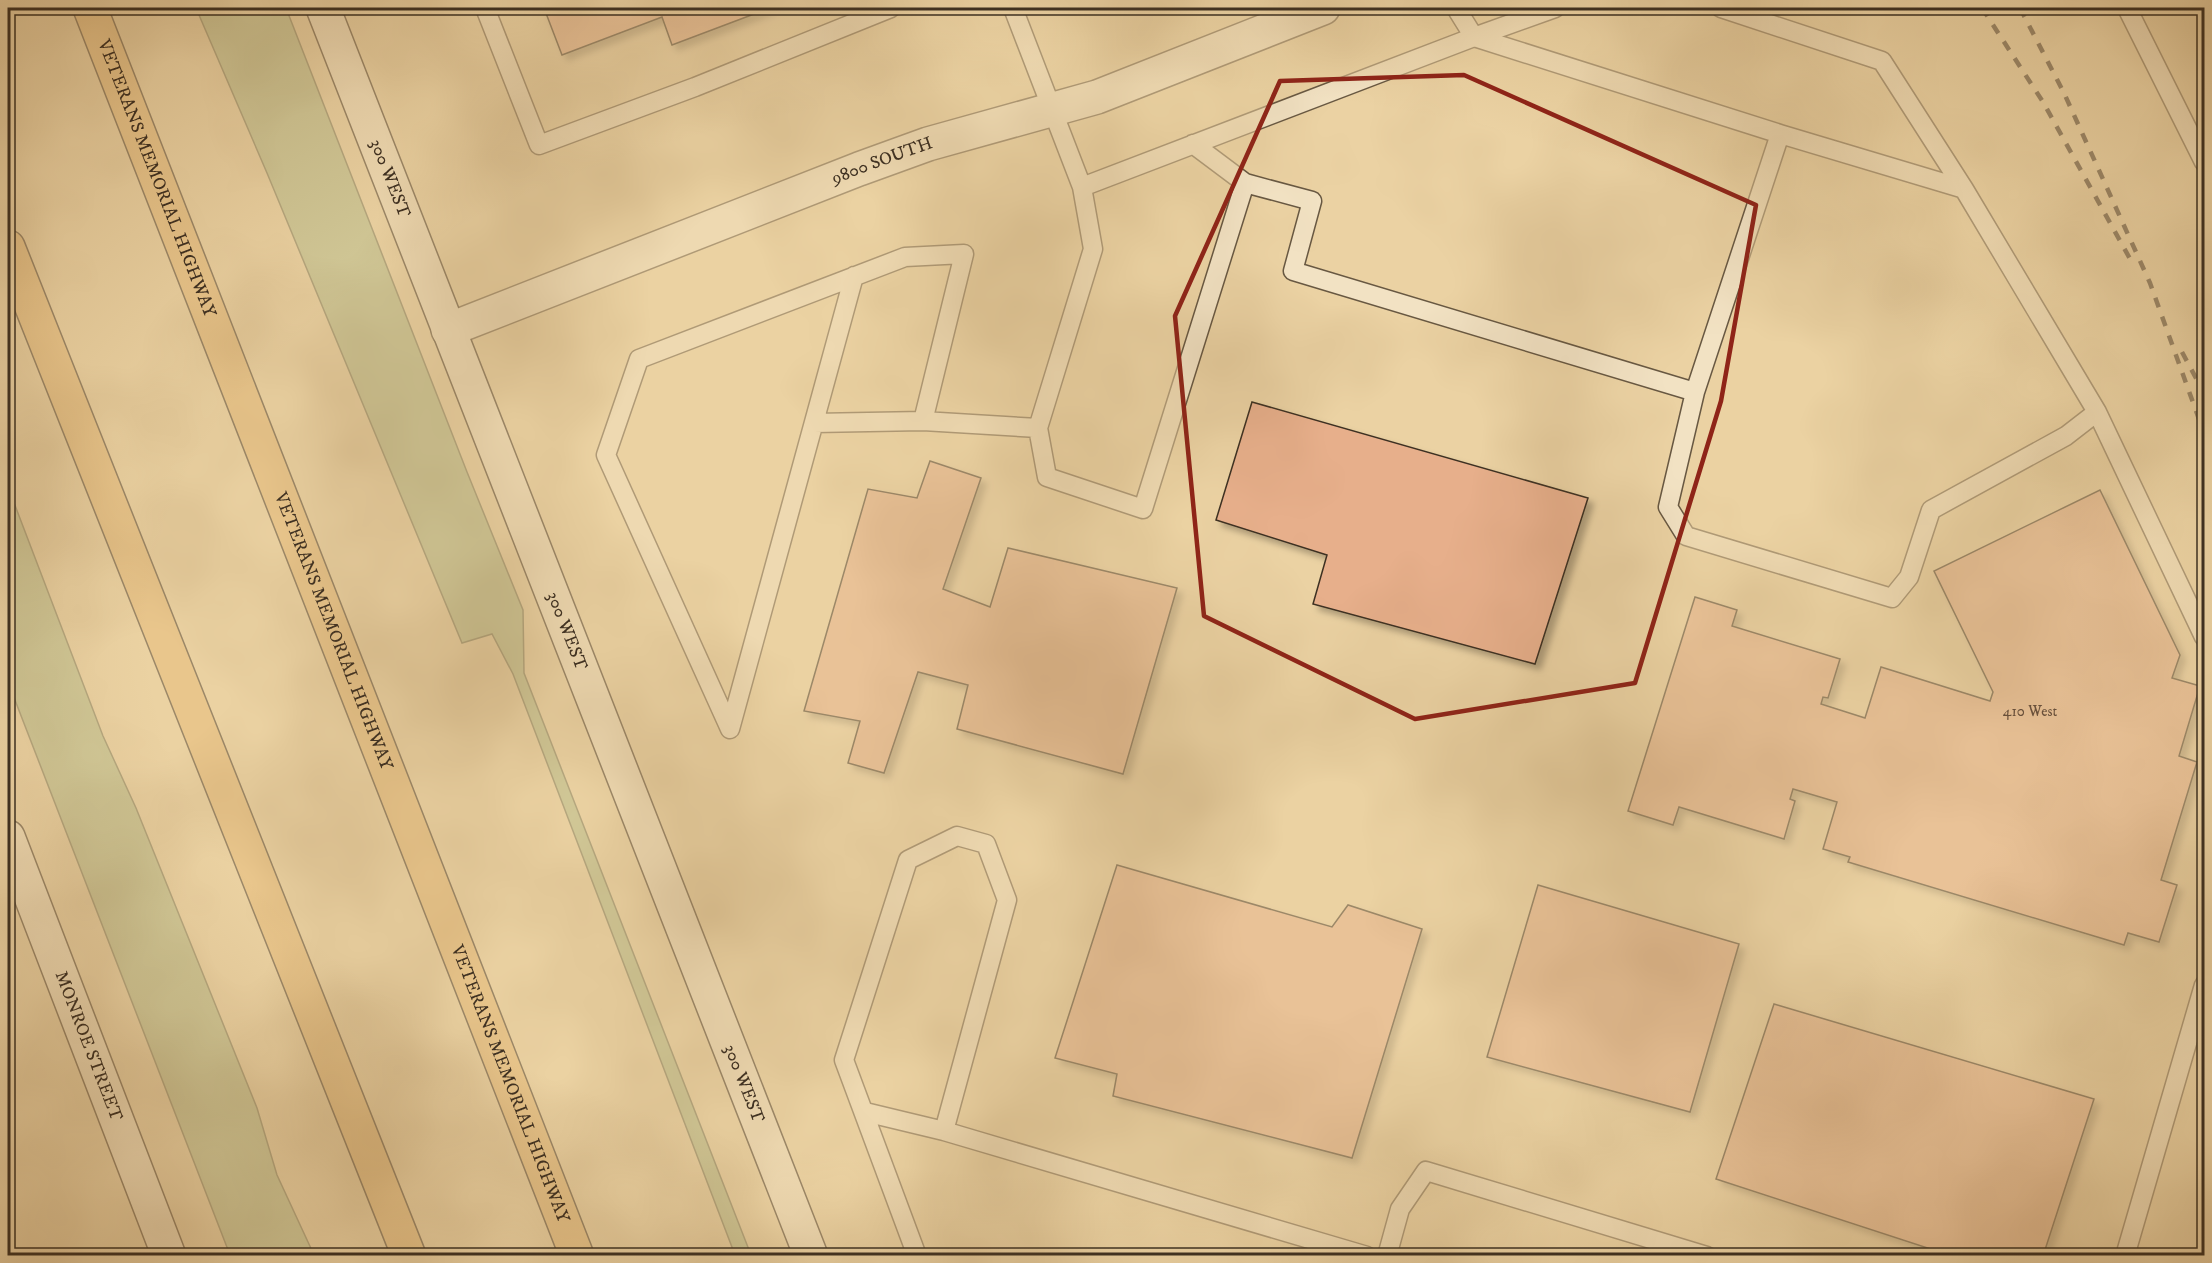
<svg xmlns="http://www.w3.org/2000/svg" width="2212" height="1263" font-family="'IM FELL DW Pica',serif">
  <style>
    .green { fill: #b1bd8a; stroke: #777656; stroke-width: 1.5 }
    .building { fill: #e7af8b; stroke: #3d3022; stroke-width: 1.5; filter: url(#shadow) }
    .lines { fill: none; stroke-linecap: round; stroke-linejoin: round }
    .lane-casing { stroke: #685842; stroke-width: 21 }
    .street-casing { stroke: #685842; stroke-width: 36 }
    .secondary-casing { stroke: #3d3022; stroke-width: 36 }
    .highway-casing { stroke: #3d3022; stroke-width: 36 }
    .lane { stroke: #f2e2c3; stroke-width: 18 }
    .street { stroke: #f2e2c3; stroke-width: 33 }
    .secondary { stroke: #f2e2c3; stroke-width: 33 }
    .highway { stroke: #e6b972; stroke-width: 33 }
    .rail { stroke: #3d3022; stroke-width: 4.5; stroke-dasharray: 10 10; stroke-linecap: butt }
    .marked { fill: none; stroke: #8f2418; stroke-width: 4.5; stroke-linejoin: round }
    .labels { text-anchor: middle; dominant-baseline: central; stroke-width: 6; stroke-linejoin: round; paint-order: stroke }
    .number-label { font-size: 15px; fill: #68503c }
    .street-label { font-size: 18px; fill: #3d3022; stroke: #f2e2c3 }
  </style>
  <defs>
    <filter id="shadow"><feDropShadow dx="5.5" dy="5.5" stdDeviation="3" flood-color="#0004"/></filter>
  </defs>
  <rect width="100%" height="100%" fill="#ebd2a3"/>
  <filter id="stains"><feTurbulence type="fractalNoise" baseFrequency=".00333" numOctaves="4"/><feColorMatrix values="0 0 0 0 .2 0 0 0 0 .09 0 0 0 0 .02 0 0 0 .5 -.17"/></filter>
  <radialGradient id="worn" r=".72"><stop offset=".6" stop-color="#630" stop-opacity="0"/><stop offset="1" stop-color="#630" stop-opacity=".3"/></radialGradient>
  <!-- green -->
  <path class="green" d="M 196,8 L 286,8 L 467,472 L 523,610 L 524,673 L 751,1255 L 735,1255 L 513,674 L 492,634 L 462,643 L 267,173 Z
    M 8,487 L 103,736 L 136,808 L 257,1108 L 277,1175 L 314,1255 L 230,1255 L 8,682 Z"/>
  <!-- building -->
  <path class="building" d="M 544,8 L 770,8 L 672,45 L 662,17 L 562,55 Z
    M 1252,402 L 1588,498 L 1535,664 L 1313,604 L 1327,555 L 1216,520 Z
    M 930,461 L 981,478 L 943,589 L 990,607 L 1008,548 L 1177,588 L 1123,774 L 957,729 L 968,685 L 918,672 L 884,773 L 848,763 L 860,721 L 804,711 L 868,489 L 917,498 Z
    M 2100,490 L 2180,655 L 2172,678 L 2200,686 L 2179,756 L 2197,762 L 2161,880 L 2177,885 L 2159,942 L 2128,933 L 2124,945 L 1848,862 L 1850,857 L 1823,849 L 1837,802 L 1793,789 L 1790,799 L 1795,801 L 1784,839 L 1679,807 L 1673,825 L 1628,811 L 1695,597 L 1737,610 L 1732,626 L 1840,659 L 1828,698 L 1823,697 L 1821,704 L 1865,718 L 1881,667 L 1990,701 L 1993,692 L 1934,571 Z
    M 1117,865 L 1332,927 L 1348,905 L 1422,929 L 1352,1158 L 1113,1096 L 1117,1074 L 1055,1058 Z
    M 1538,885 L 1739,944 L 1690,1112 L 1487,1057 Z
    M 1774,1004 L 2094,1099 L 2043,1256 L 1952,1256 L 1716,1179 Z"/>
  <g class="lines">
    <!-- lane casing -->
    <g class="lane-casing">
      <path id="lane" d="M 485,8 L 539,145 L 695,87 L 891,8
        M 1013,8 L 1082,187 L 1474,37 L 1780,134
        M 1456,8 L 1474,37 L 1555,8
        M 1721,8 L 1882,61 L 1964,189 L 2097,412 L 2204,637
        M 2127,8 L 2204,162
        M 1193,144 L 1245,183
        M 1964,189 L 1780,134 L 1695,392 L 1668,507 L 1686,536 L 1892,598 L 1909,577 L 1931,510 L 2066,436 L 2097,412
        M 854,276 L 730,729 L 606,455 L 639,359 L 905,257 L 964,254 L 923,421 L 1038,428 L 1093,249 L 1082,187
        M 814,423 L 923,421
        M 1038,428 L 1047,477 L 1143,509 L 1245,183 L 1312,201 L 1293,271 L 1695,392
        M 865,1112 L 944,1131 L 1007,900 L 986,844 L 957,836 L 908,860 L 844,1060 L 917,1256
        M 944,1131 L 1367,1256
        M 1387,1256 L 1400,1209 L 1426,1171 L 1707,1256
        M 2125,1256 L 2204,985"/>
    </g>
    <!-- street casing -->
    <g class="street-casing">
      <g id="street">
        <path id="s1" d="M 448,330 L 859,169 L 928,144 L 1097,97 L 1323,8"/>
      </g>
    </g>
    <!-- secondary casing -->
    <g class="secondary-casing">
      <g id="secondary">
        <path id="s2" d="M 323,8 L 811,1256"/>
        <path id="s3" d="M 8,837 L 169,1256"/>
      </g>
    </g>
    <!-- highway casing -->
    <g class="highway-casing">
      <g id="highway">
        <path id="s4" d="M 90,8 L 577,1256"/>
        <path d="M 8,247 L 409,1256"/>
      </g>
    </g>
    <!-- lane -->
    <use href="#lane" class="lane"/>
    <!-- street -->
    <use href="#street" class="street"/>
    <!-- secondary -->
    <use href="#secondary" class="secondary"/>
    <!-- highway -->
    <use href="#highway" class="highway"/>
    <!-- rail -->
    <path class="rail" d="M 1982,8 L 2043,102 L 2134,266
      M 2020,8 L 2064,93 L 2150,283 L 2204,433
      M 2182,352 L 2204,393"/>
  </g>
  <!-- marked area -->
  <path d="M0 0H2212V1263H0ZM 1464,75 L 1756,205 L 1721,401 L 1635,683 L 1415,719 L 1204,616 L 1175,316 L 1280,81 Z" fill="#ebd2a3" fill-opacity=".55" fill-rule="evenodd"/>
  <path class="marked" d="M 1464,75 L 1756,205 L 1721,401 L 1635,683 L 1415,719 L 1204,616 L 1175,316 L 1280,81 Z"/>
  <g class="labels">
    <!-- number labels -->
    <g class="number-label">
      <text x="2030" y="711">410 West</text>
    </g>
    <!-- street labels -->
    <g class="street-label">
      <text stroke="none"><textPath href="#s1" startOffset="466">9800 SOUTH</textPath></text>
      <text stroke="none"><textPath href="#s4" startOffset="183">VETERANS MEMORIAL HIGHWAY</textPath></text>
      <text stroke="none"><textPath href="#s2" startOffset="183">300 WEST</textPath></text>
      <text stroke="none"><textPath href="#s4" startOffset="669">VETERANS MEMORIAL HIGHWAY</textPath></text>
      <text stroke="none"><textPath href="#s2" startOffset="669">300 WEST</textPath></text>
      <text stroke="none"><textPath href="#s3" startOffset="224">MONROE STREET</textPath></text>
      <text stroke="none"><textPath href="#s4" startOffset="1155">VETERANS MEMORIAL HIGHWAY</textPath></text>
      <text stroke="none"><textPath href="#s2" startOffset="1155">300 WEST</textPath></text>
    </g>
  </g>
  <!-- margin -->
  <rect width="2212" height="1263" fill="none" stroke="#ebd2a3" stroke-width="30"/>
  <rect x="9" y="9" width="2194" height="1245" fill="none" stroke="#3d3022" stroke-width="3"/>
  <rect x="15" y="15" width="2182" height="1233" fill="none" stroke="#3d3022" stroke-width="1.5"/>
  <rect width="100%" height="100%" filter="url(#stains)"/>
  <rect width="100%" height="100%" fill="url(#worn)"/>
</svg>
